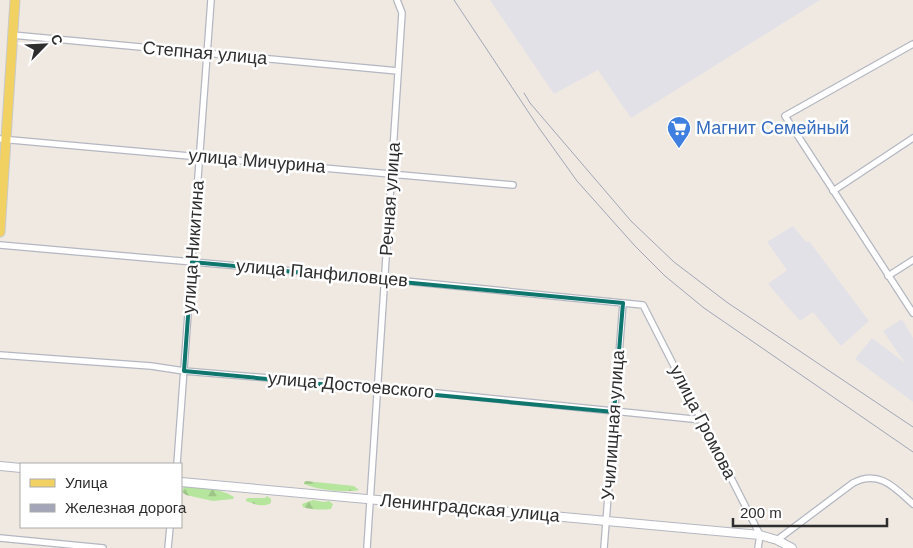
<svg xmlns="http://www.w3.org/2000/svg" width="913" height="548" font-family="Helvetica,sans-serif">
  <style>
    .industrial { fill: #e3e1e8 }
    .forest { fill: url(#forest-firs) }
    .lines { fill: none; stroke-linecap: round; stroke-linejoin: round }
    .street-casing { stroke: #b4b7c1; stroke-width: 8 }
    .secondary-casing { stroke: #b4b7c1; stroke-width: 10 }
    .primary-casing { stroke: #c9c9c9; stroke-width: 11 }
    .street { stroke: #fff; stroke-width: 5.5 }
    .secondary { stroke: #fff; stroke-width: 8 }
    .primary { stroke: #f2d163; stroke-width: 9 }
    .rail { stroke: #a3a6b8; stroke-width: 1 }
    .marked { fill: none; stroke: #0f766e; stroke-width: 4; stroke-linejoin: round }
    .labels { text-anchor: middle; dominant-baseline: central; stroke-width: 5; stroke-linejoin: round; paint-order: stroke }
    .street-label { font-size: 18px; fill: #2e2e2e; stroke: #fff }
    .shop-label { font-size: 18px; fill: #366cbe; stroke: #fff; text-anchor: start }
  </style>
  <defs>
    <pattern id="forest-firs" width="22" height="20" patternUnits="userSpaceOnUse" patternTransform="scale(1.25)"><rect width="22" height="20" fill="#b6e59e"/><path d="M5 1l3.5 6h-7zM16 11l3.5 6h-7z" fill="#9dc588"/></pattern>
  </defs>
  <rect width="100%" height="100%" fill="#efe9e1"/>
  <!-- industrial -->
  <path class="industrial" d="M 490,0 L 820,0 L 631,118 L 598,70 L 554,94 Z
    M 793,226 L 806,242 L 809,241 L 869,321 L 841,346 L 813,312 L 800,321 L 768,284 L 787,270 L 767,242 Z
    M 902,319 L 913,338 L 913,402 L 855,359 L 872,338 L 905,363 L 883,331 Z"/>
  <!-- forest -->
  <path class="forest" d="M 306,481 L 354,486 L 359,490 C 345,493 318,490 304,484 L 304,482 Z
    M 184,486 C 201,487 220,488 234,497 L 233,499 L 213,501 L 186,495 L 182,492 Z
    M 267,496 L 271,499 L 271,503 C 263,508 254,504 246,501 L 246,499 L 248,498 L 265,498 Z
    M 313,500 L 324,502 L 329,501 L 333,504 L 331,509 C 322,510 311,510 303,507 L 302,504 Z"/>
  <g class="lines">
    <!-- street casing -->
    <g class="street-casing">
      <path id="street" d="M 12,35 L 398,71
        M 913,44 L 785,116 L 913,313
        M 0,139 L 513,185
        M 833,191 L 913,138
        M 0,245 L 385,279 L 643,305 L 760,535 L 758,548
        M 888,276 L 913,260
        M 0,355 L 151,366 L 184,371 L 378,387 L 702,420
        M 177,464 L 211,0
        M 0,538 L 103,548
        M 777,540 L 853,483 C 879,469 895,488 913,504
        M 168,548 L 170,527
        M 367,548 L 402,13 L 397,0
        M 604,548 L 623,303"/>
    </g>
    <!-- secondary casing -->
    <g class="secondary-casing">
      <path id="secondary" d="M 0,466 L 21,468
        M 181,482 L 760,535 L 777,540 L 792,548"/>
    </g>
    <!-- primary casing -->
    <g class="primary-casing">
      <path id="primary" d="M 0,232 L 15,0"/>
    </g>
    <!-- street -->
    <use href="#street" class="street"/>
    <!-- secondary -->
    <use href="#secondary" class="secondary"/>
    <!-- primary -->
    <use href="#primary" class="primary"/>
    <!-- rail -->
    <path class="rail" d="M 454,0 L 539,128 L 577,181 L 635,246 L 665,276 L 704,308 L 913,452
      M 524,93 L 530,103 L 631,221 L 674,262 L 728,303 L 913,427"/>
  </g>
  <!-- marked area -->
  <path class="marked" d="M 192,262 L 623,303 L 614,412 L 184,371 Z"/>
  <!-- icons -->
  <defs>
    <g id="supermarket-pin" transform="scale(1.25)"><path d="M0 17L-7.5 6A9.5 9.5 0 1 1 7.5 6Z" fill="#3f7fe0" stroke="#fff"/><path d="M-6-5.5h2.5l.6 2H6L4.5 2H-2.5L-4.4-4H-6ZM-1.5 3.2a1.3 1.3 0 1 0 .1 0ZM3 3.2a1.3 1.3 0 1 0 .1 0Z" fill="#fff"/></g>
  </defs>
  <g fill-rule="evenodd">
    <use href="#supermarket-pin" x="679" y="128"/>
  </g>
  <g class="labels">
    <!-- street labels -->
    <g class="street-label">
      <text transform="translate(205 53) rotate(5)">Степная улица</text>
      <text transform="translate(257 161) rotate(5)">улица Мичурина</text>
      <text transform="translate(390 199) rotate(-86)">Речная улица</text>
      <text transform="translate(193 247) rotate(-86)">улица Никитина</text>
      <text transform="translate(322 273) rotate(5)">улица Панфиловцев</text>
      <text transform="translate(351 385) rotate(5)">улица Достоевского</text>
      <text transform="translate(703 422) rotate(63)">улица Громова</text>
      <text transform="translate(613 425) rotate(-86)">Училищная улица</text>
      <text transform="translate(470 508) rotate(5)">Ленинградская улица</text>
    </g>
    <!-- shop labels -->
    <g class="shop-label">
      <text x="696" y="128">Магнит Семейный</text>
    </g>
  </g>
  <!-- legend -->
  <rect x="20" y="463" width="162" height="65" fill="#ffffff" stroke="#ababab"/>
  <rect x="30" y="479" width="25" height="8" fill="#f2d163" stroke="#ababab"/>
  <text x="65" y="488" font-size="15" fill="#2e2e2e">Улица</text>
  <rect x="30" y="504" width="25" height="8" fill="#a3a6b8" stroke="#ababab"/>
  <text x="65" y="513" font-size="15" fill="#2e2e2e">Железная дорога</text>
  <!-- north arrow -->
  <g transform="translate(45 45) rotate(66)" stroke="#ffffff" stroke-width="4" paint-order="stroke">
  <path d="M0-4L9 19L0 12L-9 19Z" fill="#2e2e2e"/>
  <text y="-8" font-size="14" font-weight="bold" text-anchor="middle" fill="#2e2e2e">С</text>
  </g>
  <!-- scale -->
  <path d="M733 518v8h154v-8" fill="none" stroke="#2e2e2e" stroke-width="2.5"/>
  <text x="740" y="518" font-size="15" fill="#2e2e2e" stroke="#ffffff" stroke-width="4" paint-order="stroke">200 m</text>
</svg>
